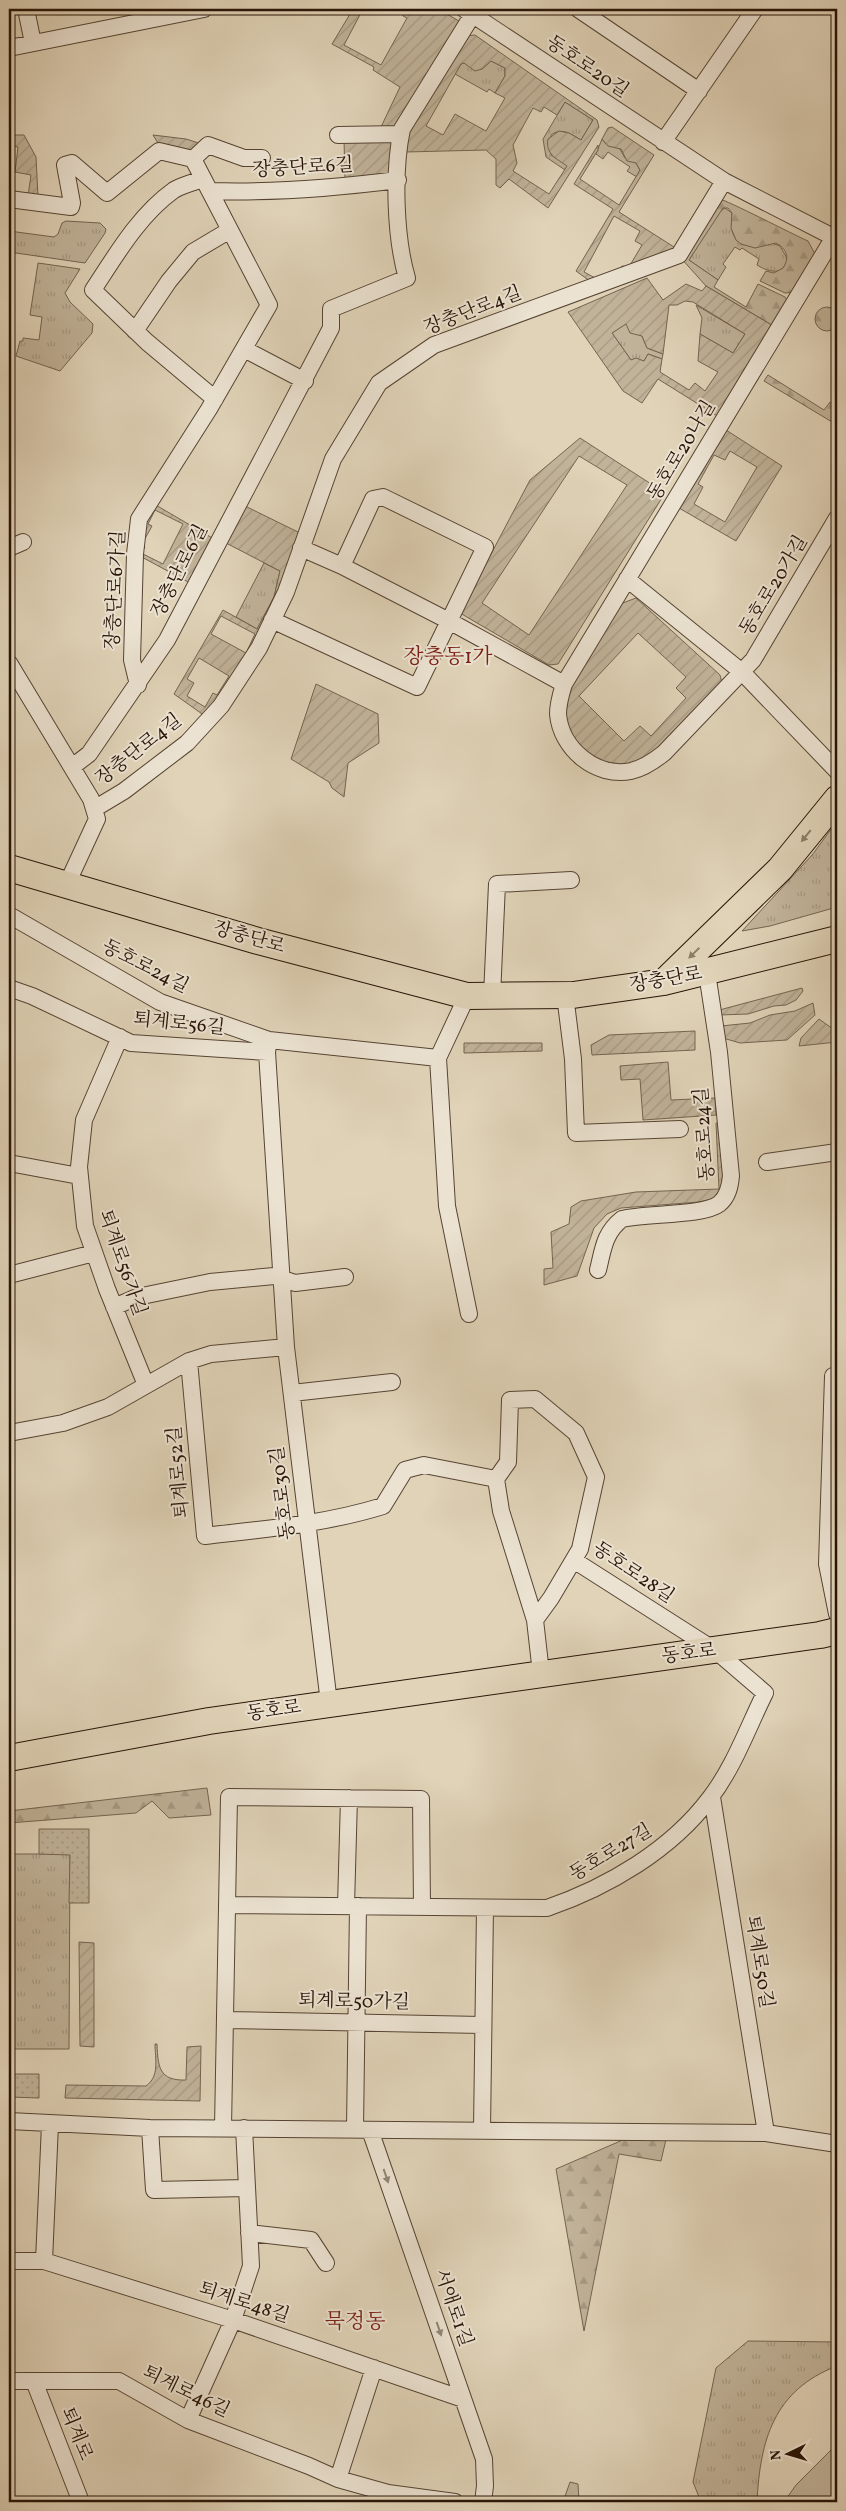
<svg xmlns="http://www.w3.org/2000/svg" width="846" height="2511" font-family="Vollkorn,'Noto Serif KR',serif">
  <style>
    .grass { fill: url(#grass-tufts); stroke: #746450 }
    .forest { fill: url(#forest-firs); stroke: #746450 }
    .park { fill: url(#park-dots); stroke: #746450 }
    .garden { fill: url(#garden-furrows); stroke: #746450; fill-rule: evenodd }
    .pitch { fill: #c1b39a; stroke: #746450 }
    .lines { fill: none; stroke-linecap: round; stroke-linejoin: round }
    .street-casing { stroke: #564433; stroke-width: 18 }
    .primary-casing { stroke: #281407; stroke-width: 28 }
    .street { stroke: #ebe2d1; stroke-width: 16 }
    .primary { stroke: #e0d3b8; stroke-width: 26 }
    .oneway { fill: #8d7d68 }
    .oneway2 { fill: #938576 }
    .labels { text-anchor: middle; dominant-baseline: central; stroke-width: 4; stroke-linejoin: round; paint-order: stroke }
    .street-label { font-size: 19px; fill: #281407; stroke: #ebe2d1 }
    .quarter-label { font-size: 21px; fill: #7a1f14; stroke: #ebe2d1 }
  </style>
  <defs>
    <pattern id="grass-tufts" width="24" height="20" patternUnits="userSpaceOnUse" patternTransform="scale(1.25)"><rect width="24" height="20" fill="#c1b39a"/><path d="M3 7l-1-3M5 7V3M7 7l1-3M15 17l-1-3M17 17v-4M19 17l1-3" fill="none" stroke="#a69983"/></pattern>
    <pattern id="forest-firs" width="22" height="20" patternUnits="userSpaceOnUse" patternTransform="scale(1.25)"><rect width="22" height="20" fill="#c1b39a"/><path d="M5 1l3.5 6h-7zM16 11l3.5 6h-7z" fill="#a69983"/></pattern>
    <pattern id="park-dots" width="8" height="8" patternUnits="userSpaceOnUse" patternTransform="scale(1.25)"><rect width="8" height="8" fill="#c1b39a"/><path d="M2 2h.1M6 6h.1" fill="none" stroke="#a69983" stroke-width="1.8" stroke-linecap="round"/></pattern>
    <pattern id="garden-furrows" width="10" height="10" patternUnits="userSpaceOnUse" patternTransform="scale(1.25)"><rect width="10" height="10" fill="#c1b39a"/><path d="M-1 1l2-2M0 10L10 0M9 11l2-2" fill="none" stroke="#a69983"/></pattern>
  </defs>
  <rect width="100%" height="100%" fill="#e0d3b8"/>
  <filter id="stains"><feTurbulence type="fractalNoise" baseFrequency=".004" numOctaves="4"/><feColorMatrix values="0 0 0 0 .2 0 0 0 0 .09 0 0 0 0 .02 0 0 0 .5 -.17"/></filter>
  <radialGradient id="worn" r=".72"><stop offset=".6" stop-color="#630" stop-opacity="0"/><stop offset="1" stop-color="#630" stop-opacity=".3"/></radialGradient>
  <!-- grass -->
  <path class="grass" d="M 491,61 L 505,68 L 505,76 L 495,93 L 489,89 L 487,92 L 455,74 L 461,64 L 464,63 L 482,69 Z
    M 565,102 L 593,120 L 581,140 C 571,134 562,127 551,135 L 551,155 L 568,166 L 565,170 L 546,157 L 543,139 Z
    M 602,139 L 605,143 L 620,149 L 625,158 L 636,163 L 640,170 L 637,177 L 627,171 L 630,167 L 608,152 L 603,159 L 596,154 Z
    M 725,208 L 732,213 C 732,226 729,234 741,244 L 772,243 L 780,246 L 787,258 C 785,277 768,272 757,265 L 759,259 L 742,248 L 740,250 L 735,247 L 723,264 L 726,267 L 718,280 L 689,260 L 719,212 Z
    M 66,221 L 100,223 L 106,229 L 105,233 L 85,263 L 9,252 L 9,231 L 54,237 L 58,234 L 62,223 Z
    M 38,263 L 80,269 L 65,293 L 70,302 L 93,324 L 92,333 L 60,371 L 16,356 L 20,341 L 23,341 L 23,338 L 39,340 L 42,317 L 30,315 Z
    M 696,305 L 745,334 L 733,353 L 700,334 L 702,318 Z
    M 627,323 L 642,336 L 647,348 L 663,354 L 662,359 L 648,354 L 644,361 L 631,360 L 612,333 Z
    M 264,563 L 280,571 L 274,597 L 257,629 L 236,617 Z
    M 837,821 L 837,907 L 770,926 L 742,931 L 813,854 Z
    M 9,1854 L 70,1854 L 69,2049 L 9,2049 Z
    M 748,2341 L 837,2342 L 837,2366 C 774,2390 760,2440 757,2502 L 701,2502 L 693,2482 L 716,2368 Z
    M 570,2482 L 578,2484 L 579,2502 L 563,2502 Z"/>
  <!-- forest -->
  <path class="forest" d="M 719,199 C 725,199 796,236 808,241 L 815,254 L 795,292 L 785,293 L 760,281 L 766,271 L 774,273 L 783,268 C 790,258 787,249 776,243 L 755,248 L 741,244 L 736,240 L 731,228 L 732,213 L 728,208 L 723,208 L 689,260 L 718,280 L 714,287 L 746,307 L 758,284 L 785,297 L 787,300 L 775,327 L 706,286 L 680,257 Z
    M815 319a12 12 0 1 1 24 0a12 12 0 1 1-24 0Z
    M 768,375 L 824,410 L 830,402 L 837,406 L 837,425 L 764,381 Z
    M 207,1788 L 211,1815 L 169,1818 L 152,1801 L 136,1813 L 9,1823 L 9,1811 Z
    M 667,2135 L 661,2161 L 619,2154 L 584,2331 L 556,2169 L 625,2139 Z"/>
  <!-- park -->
  <path class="park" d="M 39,1829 L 89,1829 L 89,1903 L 69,1903 L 70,1855 L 39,1854 Z
    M 9,2074 L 39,2074 L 39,2098 L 9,2097 Z"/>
  <!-- garden -->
  <path class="garden" d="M 353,9 L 363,9 L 344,45 L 381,65 L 407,18 L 403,16 L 405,9 L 438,9 L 459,21 L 399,127 L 381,127 L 400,87 L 373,70 L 374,67 L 332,44 Z
    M 475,35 L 597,120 L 599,127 L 548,208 L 509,179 L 500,188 L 496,185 L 496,159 L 486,150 L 405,152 L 405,141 L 465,36 ZM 491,61 L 505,68 L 505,76 L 495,93 L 505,98 L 486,131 L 455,114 L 443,135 L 426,126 L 461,64 L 464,63 L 475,71 L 482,69 ZM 565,102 L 593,120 L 581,140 L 569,133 L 559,131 L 548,139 C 545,154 557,159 567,166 L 549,194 L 513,171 L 517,163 L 513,145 L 533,108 L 541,112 L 544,107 L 557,115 Z
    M 612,127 L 654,155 L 619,212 L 674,247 L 667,257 L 594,284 L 576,271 L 613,209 L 574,184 L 598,145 L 598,150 L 580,179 L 619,205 L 640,170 L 636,163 L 627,161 L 621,149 L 608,146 L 602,139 L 608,128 ZM 614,216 L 640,231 L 635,241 L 642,245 L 629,267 L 622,266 L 619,271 L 612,271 L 607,278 L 597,279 L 584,272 Z
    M 9,135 L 24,135 L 36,157 L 38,197 L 28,196 L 31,175 L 15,172 L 18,147 L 9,146 Z
    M 153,135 L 186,139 L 205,145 L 194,154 L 161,148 Z
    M 396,136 L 395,176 L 345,181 L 344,139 Z
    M 647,278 L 663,300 L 686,284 L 702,291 L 706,286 L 775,327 L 719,417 L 658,379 L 642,403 L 623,391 L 568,312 ZM 685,301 L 693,302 L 745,334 L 733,353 L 700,334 L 698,361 L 718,372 L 705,391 L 695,383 L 689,390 L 660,372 L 662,359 L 648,354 L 644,361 L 636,358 L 631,360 L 612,333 L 626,324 L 630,333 L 642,336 L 647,348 L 663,354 L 669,305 L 677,305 Z
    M 726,430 L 782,466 L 736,541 L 679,508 ZM 730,451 L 757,467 L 725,522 L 694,504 L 703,487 L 698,484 L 714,455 L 725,460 Z
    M 580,438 L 665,493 L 558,664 L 549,665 L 460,613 L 530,480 ZM 579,456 L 627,485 L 529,635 L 482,603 Z
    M 154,504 L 214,539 L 190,583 L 138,555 L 141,523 ZM 155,510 L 183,524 L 163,564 L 141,553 L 145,547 L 142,544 L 152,526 L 148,524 Z
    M 245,506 L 300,533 L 263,632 L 205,716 L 174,694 L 223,610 L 257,629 L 274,597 L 280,571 L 226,543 ZM 221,616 L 255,634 L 246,653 L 211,634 ZM 199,658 L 229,676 L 217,695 L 213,693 L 205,707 L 187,696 L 194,683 L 187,679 Z
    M 636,598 L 720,675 L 724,691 L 648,765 L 594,766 L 560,727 L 558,704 L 620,604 ZM 638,633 L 686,677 L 676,688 L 686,698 L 651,736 L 640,726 L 624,741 L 579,696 Z
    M 316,684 L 378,714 L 379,743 L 348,763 L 344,797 L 332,788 L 329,782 L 291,759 Z
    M 802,988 L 803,991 L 796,1000 L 786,1005 L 774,1006 L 748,1014 L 719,1015 L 719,1011 L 723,1009 Z
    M 813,1003 L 815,1015 L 787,1040 L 740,1043 L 723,1038 L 721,1026 L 750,1023 L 770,1015 L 795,1011 Z
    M 819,1019 L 833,1029 L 837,1042 L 799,1046 L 801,1038 Z
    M 695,1031 L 695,1050 L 592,1055 L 591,1045 L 609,1035 Z
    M 464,1043 L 542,1043 L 542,1051 L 464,1053 Z
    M 668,1062 L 671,1100 L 715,1098 L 716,1115 L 643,1120 L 640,1079 L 621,1080 L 620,1066 Z
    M 716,1123 L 723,1123 L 728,1179 L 715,1198 L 699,1202 L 621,1208 L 607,1214 L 594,1228 L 577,1276 L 544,1285 L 544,1269 L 553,1268 L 551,1232 L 569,1224 L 571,1207 L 581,1201 L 636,1192 L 719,1189 Z
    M 79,1942 L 94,1943 L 94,2047 L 80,2046 Z
    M 155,2044 L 157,2044 C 158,2067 159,2081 186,2080 L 187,2047 L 201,2046 L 200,2101 L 65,2098 L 66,2085 L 146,2086 C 160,2076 155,2059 155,2044 Z"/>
  <!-- pitch -->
  <path class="pitch" d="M 837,2444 L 837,2502 L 784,2502 L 796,2485 Z"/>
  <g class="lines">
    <!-- street casing -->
    <g class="street-casing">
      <path id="street" d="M 26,9 L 33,43
        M 464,9 L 724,181 L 837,239
        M 578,9 L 699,91
        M 9,48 L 204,9
        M 338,135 L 401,134
        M 663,142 L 755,9
        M 193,159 L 208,145 L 244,158 L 262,158
        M 203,179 C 194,182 182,185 174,190 C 139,215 116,255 93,290 L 147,342 L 215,399
        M 210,191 C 273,193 335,188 398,180
        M 9,199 L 71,207 L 72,203 L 65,165 L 72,163 L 107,193 L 159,151 L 193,159 L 269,305 L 209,409 L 139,519 L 135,554 L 132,660 L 138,685
        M 837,232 L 564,684 C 561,694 558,703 558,714 C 561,749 596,778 631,771 C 644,768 654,761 664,753 L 753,660 L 837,518
        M 135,331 L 169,281 L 193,252 L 230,230
        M 244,349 L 305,381
        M 9,548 L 23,542
        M 301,548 L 342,566 L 449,621 L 564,684
        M 627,579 L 742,672 L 837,771
        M 272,620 L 417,687 L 485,547 L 383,497 L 373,499 L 342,566
        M 9,663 L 91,799 L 97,819 L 67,884
        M 72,767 L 89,754 L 167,640 L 331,328 L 331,309 L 407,278 C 395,237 393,171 402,129 L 473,14
        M 94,809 L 124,791 L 187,743 L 221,706 L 259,648 L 286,592 L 333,459 L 379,383 L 434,345 L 679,255 L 724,181
        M 9,915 L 160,1002 L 269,1040 L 267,1052 L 286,1347 L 329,1703
        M 9,988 L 32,996 L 131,1043 L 267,1052
        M 565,995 L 573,1059 L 576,1133 L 680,1129
        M 467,996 L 438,1058 L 447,1206 L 469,1314
        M 492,996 L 497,884 L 571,880
        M 120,1037 L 84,1120 L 79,1167 L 85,1226 L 107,1289 L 146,1385
        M 269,1040 L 438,1058
        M 767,1162 L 837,1152
        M 9,1163 L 79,1176
        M 598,1270 C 603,1250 604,1233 622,1219 C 645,1213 703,1216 719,1204 C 728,1197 730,1186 731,1176 L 719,1052 L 707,973
        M 9,1275 L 94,1253
        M 114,1307 L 137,1297 L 210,1282 L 274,1276 L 295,1283 L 345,1277
        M 189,1361 L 205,1536 C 265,1529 325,1524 383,1506 L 405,1470 L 424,1465 L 496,1479
        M 837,1376 L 833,1376 L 827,1564 L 837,1614
        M 292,1393 L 392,1382
        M 9,1433 L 63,1423 L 108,1407 L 189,1361 L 211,1354 L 286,1347
        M 496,1479 L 508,1462 L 510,1400 L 535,1399 L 576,1433 L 596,1477 L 580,1549 L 551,1598 L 535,1620
        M 496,1479 L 501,1511 L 535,1620 L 541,1673
        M 712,1797 L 766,2133
        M 227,1905 L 547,1908 C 608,1887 671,1850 710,1798 C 734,1767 748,1727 765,1693 L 716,1651 L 575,1561
        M 346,1906 L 349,1798
        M 225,2020 L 482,2025
        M 9,2121 L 150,2128 L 766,2133 L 837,2144
        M 150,2128 L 154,2190 L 246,2188
        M 223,2128 L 229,1797 L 421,1799 L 422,1907
        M 355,2129 L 358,1906
        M 370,2130 L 484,2459 L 485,2486 L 483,2502
        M 482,2130 L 485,1908
        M 249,2233 L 311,2240 L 326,2263
        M 9,2261 L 44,2261 L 233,2320 L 463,2399
        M 44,2261 L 50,2124
        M 9,2381 L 119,2381 L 188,2420 L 309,2466 L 338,2479 L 388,2493 L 455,2502
        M 34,2381 L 81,2502
        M 188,2420 L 233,2320 L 251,2266 L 244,2128
        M 338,2479 L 374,2368"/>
    </g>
    <!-- primary casing -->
    <g class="primary-casing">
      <path id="primary" d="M 9,868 L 258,941 L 467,996 L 573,995 L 664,982 L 837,939
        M 664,982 L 780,869 L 837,799
        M 9,1758 L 209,1721 L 820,1635 L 837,1631"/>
    </g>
    <!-- street -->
    <use href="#street" class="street"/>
    <!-- primary -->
    <use href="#primary" class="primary"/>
  </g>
  <!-- one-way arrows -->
  <defs><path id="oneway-solid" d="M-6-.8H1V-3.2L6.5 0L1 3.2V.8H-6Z" transform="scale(1.25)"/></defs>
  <g class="oneway">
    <use href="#oneway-solid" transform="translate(806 836) rotate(129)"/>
    <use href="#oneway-solid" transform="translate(694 953) rotate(136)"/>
  </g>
  <g class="oneway2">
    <use href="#oneway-solid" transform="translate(386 2176) rotate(71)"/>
    <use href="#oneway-solid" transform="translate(439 2329) rotate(71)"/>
  </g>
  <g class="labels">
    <!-- street labels -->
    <g class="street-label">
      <text transform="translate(587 67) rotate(34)">동호로20길</text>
      <text transform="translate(303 168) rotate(-3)">장충단로6길</text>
      <text transform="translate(473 311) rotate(-21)">장충단로4길</text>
      <text transform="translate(682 451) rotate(-59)">동호로20나길</text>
      <text transform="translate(180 571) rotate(-63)">장충단로6길</text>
      <text transform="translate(774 586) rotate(-59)">동호로20가길</text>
      <text transform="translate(116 590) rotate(-87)">장충단로6가길</text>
      <text transform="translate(139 750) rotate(-38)">장충단로4길</text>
      <text transform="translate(249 938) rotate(16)">장충단로</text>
      <text transform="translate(145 967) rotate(27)">동호로24길</text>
      <text transform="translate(666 980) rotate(-10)">장충단로</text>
      <text transform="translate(179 1024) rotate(6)">퇴계로56길</text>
      <text transform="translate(705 1134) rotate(-94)">동호로24길</text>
      <text transform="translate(122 1263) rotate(71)">퇴계로56가길</text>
      <text transform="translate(179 1472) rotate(-95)">퇴계로52길</text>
      <text transform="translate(283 1493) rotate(-97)">동호로30길</text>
      <text transform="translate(633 1573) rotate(34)">동호로28길</text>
      <text transform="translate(689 1654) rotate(-7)">동호로</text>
      <text transform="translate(274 1711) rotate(-8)">동호로</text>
      <text transform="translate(611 1853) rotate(-31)">동호로27길</text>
      <text transform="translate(759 1962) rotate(81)">퇴계로50길</text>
      <text transform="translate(354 2002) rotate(1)">퇴계로50가길</text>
      <text transform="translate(244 2303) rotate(18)">퇴계로48길</text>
      <text transform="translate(453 2308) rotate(71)">서애로1길</text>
      <text transform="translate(186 2392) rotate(26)">퇴계로46길</text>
      <text transform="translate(76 2434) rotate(68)">퇴계로</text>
    </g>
    <!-- quarter labels -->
    <g class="quarter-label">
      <text x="448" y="657">장충동1가</text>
      <text x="355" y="2322">묵정동</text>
    </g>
  </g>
  <!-- margin -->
  <rect width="846" height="2511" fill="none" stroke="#e0d3b8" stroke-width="30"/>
  <rect x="10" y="10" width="826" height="2491" fill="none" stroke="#281407" stroke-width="2.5"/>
  <rect x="15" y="15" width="816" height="2481" fill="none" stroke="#281407"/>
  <!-- north arrow -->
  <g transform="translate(788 2454) rotate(265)" stroke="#ebe2d1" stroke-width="4" paint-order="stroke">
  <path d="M0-4L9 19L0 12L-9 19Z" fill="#281407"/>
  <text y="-8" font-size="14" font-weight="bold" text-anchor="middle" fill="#281407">N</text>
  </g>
  <rect width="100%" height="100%" filter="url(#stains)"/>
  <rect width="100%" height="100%" fill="url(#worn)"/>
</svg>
